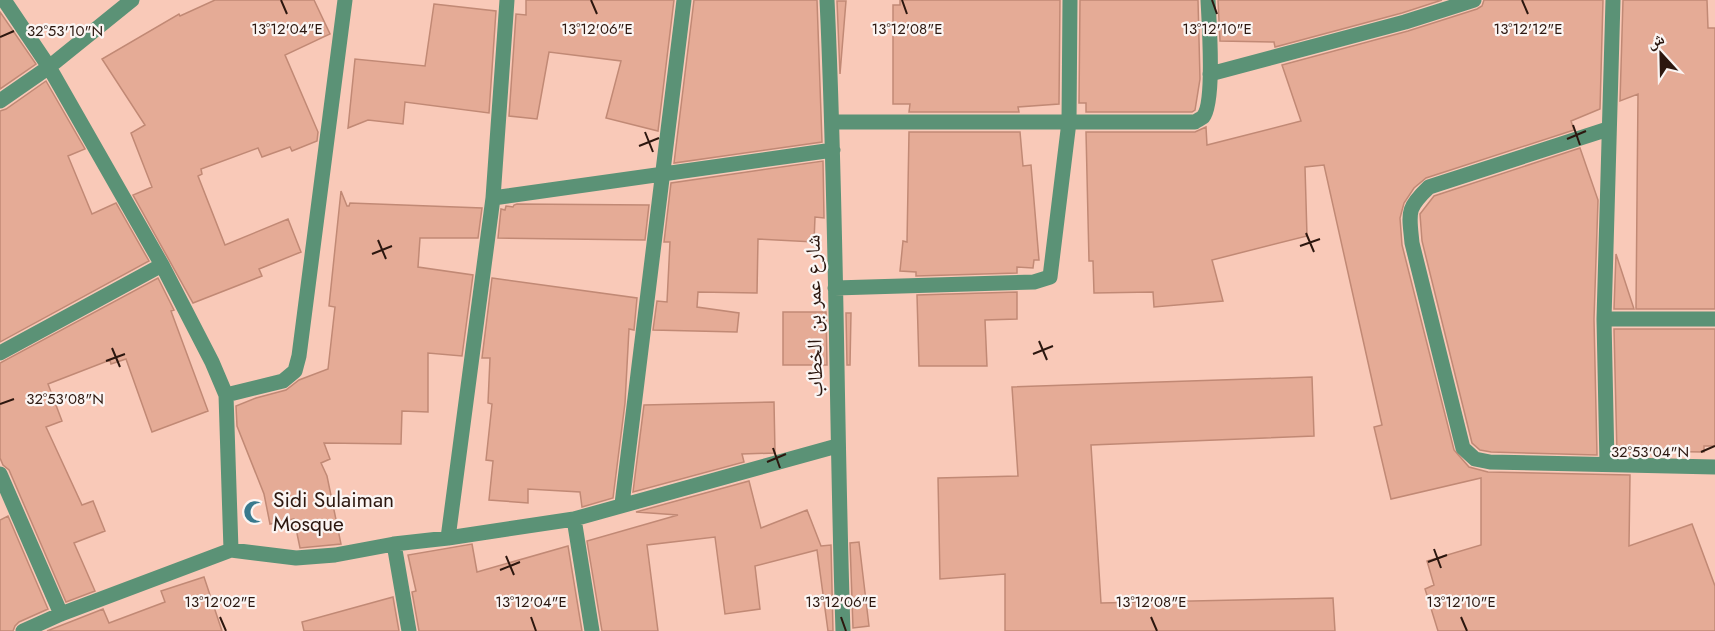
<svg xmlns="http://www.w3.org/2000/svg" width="1715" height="631" font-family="Jost,'Noto Naskh Arabic',sans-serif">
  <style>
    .building { fill: #e5ab96; stroke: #c18975; stroke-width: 1.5 }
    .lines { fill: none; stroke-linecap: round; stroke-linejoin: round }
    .minor { stroke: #5b9276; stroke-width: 15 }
    .ticks { fill: none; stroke: #2c170f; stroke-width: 2 }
    .labels { text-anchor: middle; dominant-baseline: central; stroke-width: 4.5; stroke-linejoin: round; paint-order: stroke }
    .street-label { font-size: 21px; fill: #2c170f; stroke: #fbf5f3 }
    .poi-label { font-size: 21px; fill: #2c170f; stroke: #fbf5f3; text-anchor: start }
    .ticks-label { font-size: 15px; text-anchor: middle; fill: #2c170f; stroke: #fbf5f3; stroke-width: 4.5; stroke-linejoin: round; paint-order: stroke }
  </style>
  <rect width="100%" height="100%" fill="#f9c9b8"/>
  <!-- building -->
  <path class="building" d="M 215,0 L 314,0 L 330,34 L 285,55 L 318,132 L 317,141 L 292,151 L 290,147 L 262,157 L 258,148 L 201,169 L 202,174 L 198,176 L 225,245 L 288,219 L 301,252 L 259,269 L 262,276 L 193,303 L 133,195 L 152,187 L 131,133 L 145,125 L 102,59 L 179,14 L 180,16 Z
    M 526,0 L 674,0 L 658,131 L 606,118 L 621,61 L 549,52 L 537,119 L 509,116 L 516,14 L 526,15 Z
    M 694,0 L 817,0 L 822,142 L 674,163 Z
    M 900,0 L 1060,0 L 1059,104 L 1018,107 L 1019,112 L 909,112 L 910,104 L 893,104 L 893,5 L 900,5 Z
    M 1080,0 L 1198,0 L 1200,79 L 1195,110 L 1192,112 L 1086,112 L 1086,103 L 1079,103 Z
    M 1218,0 L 1442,0 L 1402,13 L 1275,47 L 1274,42 L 1220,41 Z
    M 1484,0 L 1603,0 L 1600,109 L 1571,121 L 1574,130 L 1426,178 L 1414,188 L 1404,203 L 1400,218 L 1402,245 L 1454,450 L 1469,467 L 1488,472 L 1630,475 L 1629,546 L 1692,524 L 1715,586 L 1715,631 L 1438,631 L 1425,589 L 1434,585 L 1427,561 L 1481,545 L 1481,478 L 1391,499 L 1374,427 L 1382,425 L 1324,165 L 1305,167 L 1307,236 L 1212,260 L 1223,301 L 1154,307 L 1153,292 L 1094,293 L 1093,261 L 1089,261 L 1086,132 L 1195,132 L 1206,127 L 1207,145 L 1301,121 L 1282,65 L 1408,31 L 1477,9 L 1482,6 Z
    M 1623,0 L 1707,0 L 1708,28 L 1715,28 L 1715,309 L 1636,309 L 1638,94 L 1620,101 Z
    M 837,1 L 846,1 L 840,74 Z
    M 434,4 L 496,11 L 489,113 L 405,102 L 403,124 L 368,120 L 348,128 L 355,59 L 425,66 Z
    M 0,12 L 36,64 L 0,89 Z
    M 46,81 L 85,149 L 68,156 L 92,214 L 116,203 L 149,261 L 0,342 L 0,111 L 6,109 Z
    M 909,132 L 1020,132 L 1023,166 L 1031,165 L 1039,260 L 1034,260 L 1033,268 L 1017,267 L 1017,273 L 916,276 L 916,272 L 900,271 L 903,241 L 907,242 Z
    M 1580,148 L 1598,200 L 1594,319 L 1597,455 L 1491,452 L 1480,450 L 1472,443 L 1422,241 L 1420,214 L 1434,196 Z
    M 823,161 L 824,218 L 815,217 L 814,242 L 758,239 L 757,293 L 698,292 L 697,307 L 739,313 L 737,332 L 653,330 L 657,301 L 667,302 L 670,242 L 664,242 L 671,183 Z
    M 341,191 L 347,206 L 349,206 L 350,203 L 482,208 L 478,238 L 420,238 L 418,267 L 473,275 L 462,356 L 428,353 L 428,412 L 402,411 L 401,444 L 324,443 L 330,459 L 321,463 L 327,476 L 341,544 L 300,548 L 294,519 L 270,524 L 264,494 L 237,426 L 236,406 L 256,398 L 286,390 L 299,380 L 328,369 L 335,307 L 329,306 Z
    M 517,204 L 649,205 L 645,240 L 498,238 L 501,209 L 505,210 L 506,206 L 513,207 L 514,205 Z
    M 1616,254 L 1634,309 L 1614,309 Z
    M 158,278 L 174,310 L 171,311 L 208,411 L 152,432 L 126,359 L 111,364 L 110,360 L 48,384 L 62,421 L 46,427 L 82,505 L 93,501 L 105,531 L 74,543 L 95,591 L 66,602 L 9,470 L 3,465 L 0,458 L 0,363 Z
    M 492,278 L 637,298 L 634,330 L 629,329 L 625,403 L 613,498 L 582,507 L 580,492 L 528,489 L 528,503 L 489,500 L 493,461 L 486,460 L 492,404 L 488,403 L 490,358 L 482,358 Z
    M 1017,292 L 1017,319 L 985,320 L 987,366 L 919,366 L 917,295 Z
    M 783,312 L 826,312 L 827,365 L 783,365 Z
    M 846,313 L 851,313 L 850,365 L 847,365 Z
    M 1614,329 L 1715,329 L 1715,446 L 1704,446 L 1704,452 L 1631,451 L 1631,455 L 1617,455 Z
    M 1312,377 L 1314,436 L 1091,445 L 1101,603 L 1333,598 L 1335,631 L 1005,631 L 1005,574 L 940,579 L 938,478 L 1018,476 L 1012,387 Z
    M 774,402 L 775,453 L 742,454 L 744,462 L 633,492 L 644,405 Z
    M 749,481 L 761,528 L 807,510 L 821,546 L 831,545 L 833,631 L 828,631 L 817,550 L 755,566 L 760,609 L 725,614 L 715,537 L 647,545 L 658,631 L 602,631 L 587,541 L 678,515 L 636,512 Z
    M 8,516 L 48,609 L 19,622 L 15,626 L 13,631 L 0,631 L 0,520 Z
    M 859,542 L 869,626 L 853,628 L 850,543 Z
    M 472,544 L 477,572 L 568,546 L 582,631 L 419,631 L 412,592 L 416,591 L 408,555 Z
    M 204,577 L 222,631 L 47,631 L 103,609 L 109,623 L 165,602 L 161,591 Z
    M 393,597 L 399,631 L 304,631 L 302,622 Z"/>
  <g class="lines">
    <!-- minor -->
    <path class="minor" d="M 4,0 L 49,67 L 162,265 L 212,362 L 226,395 L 231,550
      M 827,0 C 837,210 836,421 843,631
      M 1210,74 L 1405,22 L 1474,0
      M 0,101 L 49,67 L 132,0
      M 833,122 L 1195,122 C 1196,121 1202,118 1203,117 C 1215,103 1209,21 1208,0
      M 1608,129 L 1429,187 C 1406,209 1409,212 1412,243 L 1463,448 L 1475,459 L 1490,462 L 1715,467
      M 493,198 L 833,150
      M 835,288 L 1034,282 L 1050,277 L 1069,122 L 1070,0
      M 1604,319 L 1715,319
      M 0,353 L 162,265
      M 226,395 L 283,381 L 295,371 L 299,356 L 345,0
      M 1607,464 L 1604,319 L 1613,0
      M 0,474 L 61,614
      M 622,504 L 684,0
      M 574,519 L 592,631
      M 448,538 L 493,198 L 507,0
      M 394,544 L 409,631
      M 23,631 L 61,614 L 231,550 L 296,558 L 335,555 L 394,544 L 448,538 L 574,519 L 837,446"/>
  </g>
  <!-- ticks -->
  <path class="ticks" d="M 281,0 L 287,14M 591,0 L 597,14M 902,0 L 907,14M 1212,0 L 1217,14M 1522,0 L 1528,14M 0,37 L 14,31M 1573,125 L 1580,145M 645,132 L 653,152M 1567,139 L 1586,131M 639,146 L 659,138M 1306,233 L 1314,252M 378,240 L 386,259M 1300,246 L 1320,239M 372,254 L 392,246M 1039,341 L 1047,360M 112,348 L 120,367M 1033,354 L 1053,346M 106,361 L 125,354M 0,404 L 14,399M 773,448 L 780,468M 1701,452 L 1715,446M 767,462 L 786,454M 1434,549 L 1441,568M 506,556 L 514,575M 1428,562 L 1447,555M 500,570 L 520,562M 220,617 L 226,631M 531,617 L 536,631M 841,617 L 846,631M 1151,617 L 1157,631M 1461,617 L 1467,631"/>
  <!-- icons -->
  <defs>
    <g id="mosque-bare" transform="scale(1.8)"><path d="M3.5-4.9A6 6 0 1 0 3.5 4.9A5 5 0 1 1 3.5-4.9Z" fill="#39798d" stroke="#fbf5f3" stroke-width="2.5" paint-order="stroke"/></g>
  </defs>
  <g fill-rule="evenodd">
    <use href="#mosque-bare" x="255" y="512"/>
  </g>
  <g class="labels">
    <!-- street labels -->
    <g class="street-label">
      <text transform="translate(814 316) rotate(-91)">شارع عمر بن الخطاب</text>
    </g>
    <!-- poi labels -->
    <g class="poi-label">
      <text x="273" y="500">Sidi Sulaiman<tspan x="273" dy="24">Mosque</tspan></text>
    </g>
  </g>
  <g class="ticks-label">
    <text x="287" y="34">13°12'04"E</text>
    <text x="597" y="34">13°12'06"E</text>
    <text x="907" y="34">13°12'08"E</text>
    <text x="1217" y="34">13°12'10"E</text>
    <text x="1528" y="34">13°12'12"E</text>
    <text x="65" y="36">32°53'10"N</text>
    <text x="65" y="404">32°53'08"N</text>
    <text x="1650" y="457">32°53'04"N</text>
    <text x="220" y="607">13°12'02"E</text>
    <text x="531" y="607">13°12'04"E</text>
    <text x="841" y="607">13°12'06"E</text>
    <text x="1151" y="607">13°12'08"E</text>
    <text x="1461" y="607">13°12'10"E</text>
  </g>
  <!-- north arrow -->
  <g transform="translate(1661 54) rotate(338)" stroke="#fbf5f3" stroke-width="4.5" paint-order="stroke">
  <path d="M0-4.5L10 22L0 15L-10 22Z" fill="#2c170f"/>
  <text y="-9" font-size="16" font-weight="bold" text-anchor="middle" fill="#2c170f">ش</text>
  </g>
</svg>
